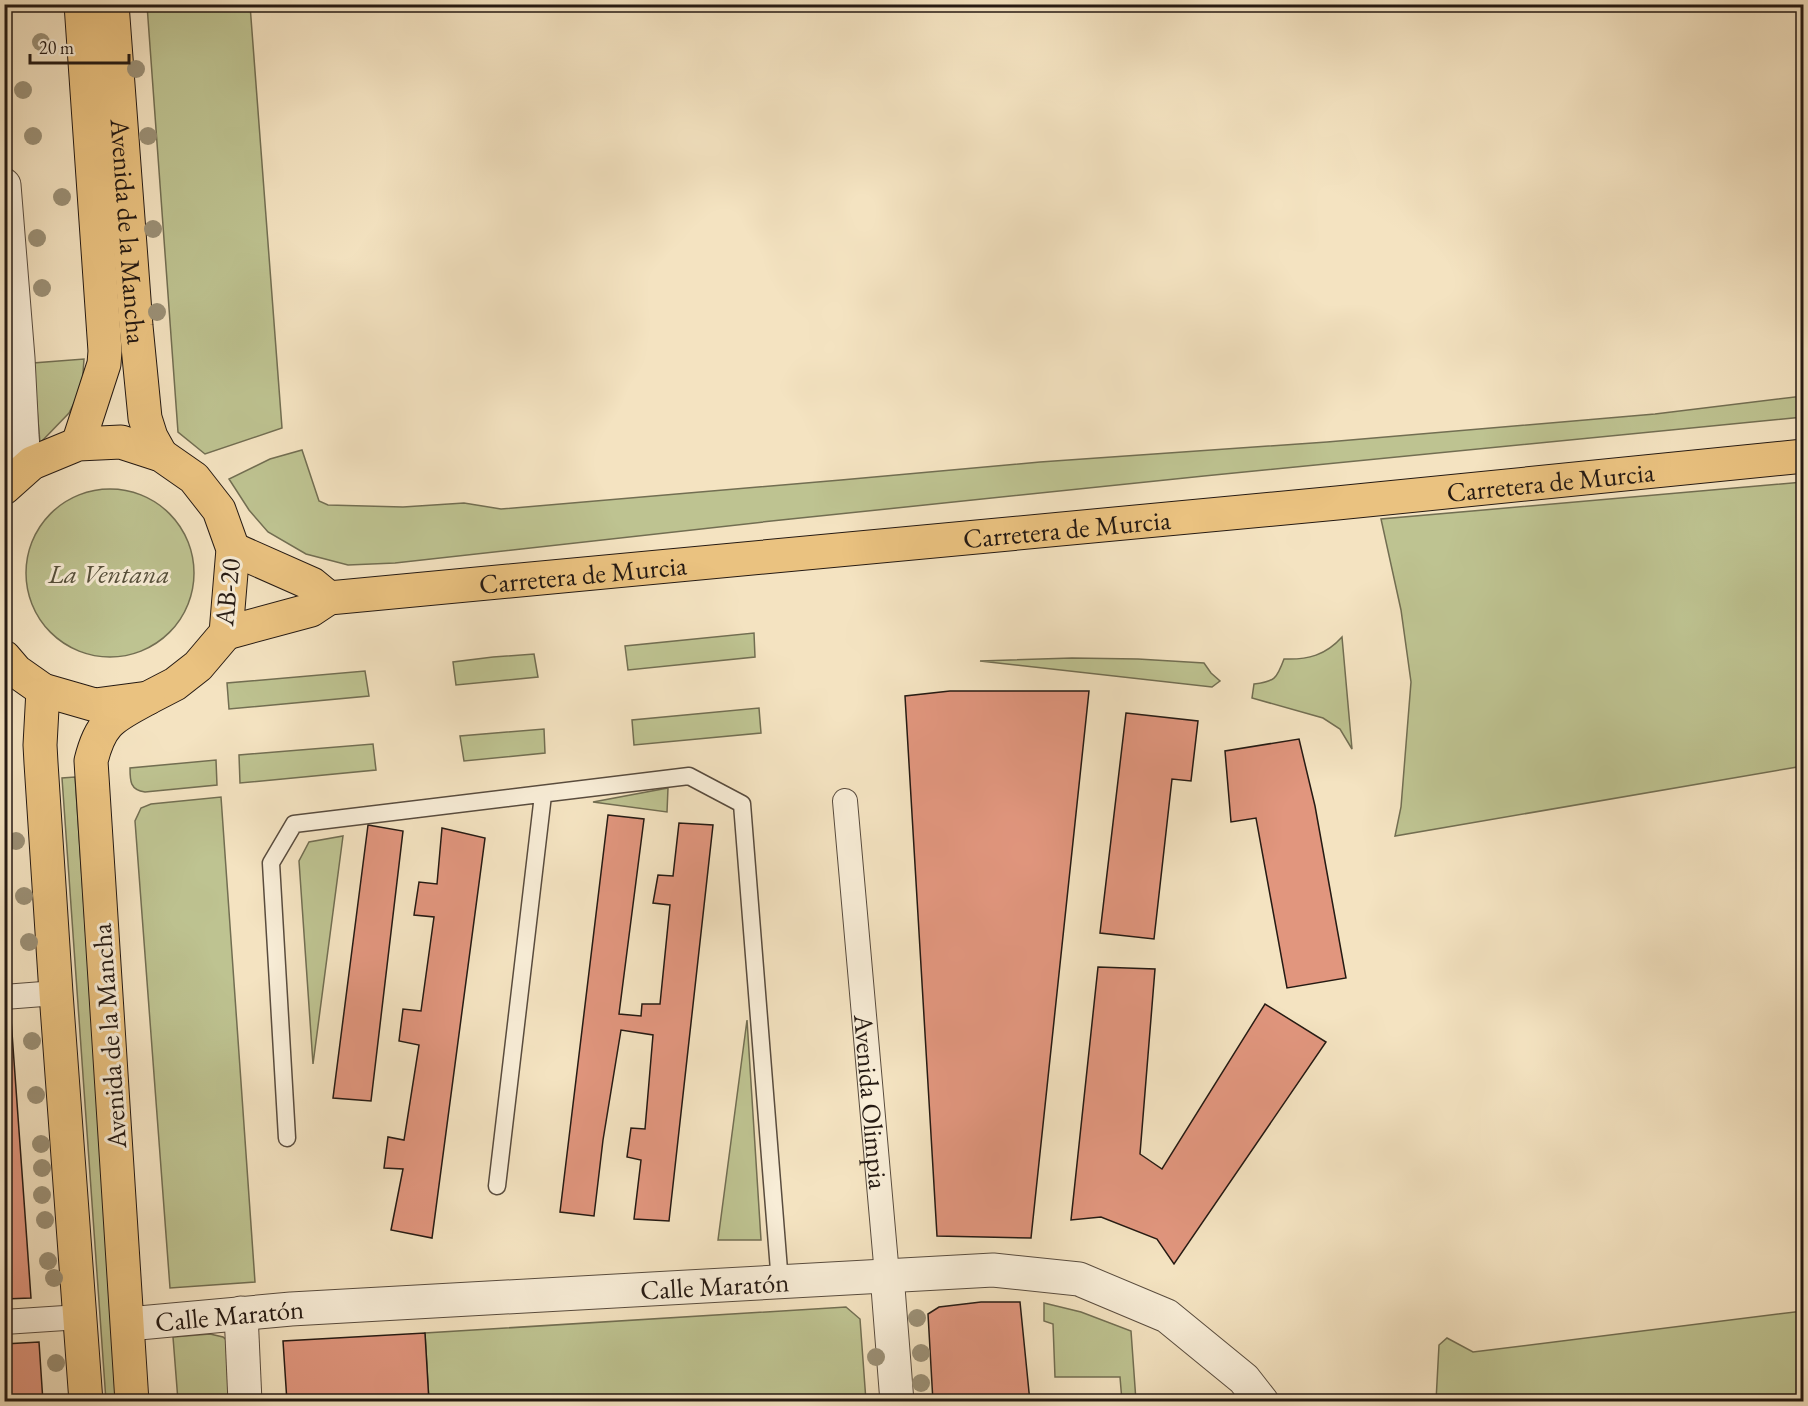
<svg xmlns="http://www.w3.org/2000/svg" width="1808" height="1406" font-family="'EB Garamond',serif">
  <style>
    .green { fill: #bec391; stroke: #726e52; stroke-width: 1.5 }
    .building { fill: #e1967e; stroke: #251a13; stroke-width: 1.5 }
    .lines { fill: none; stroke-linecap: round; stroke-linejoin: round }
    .service-casing { stroke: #594c3e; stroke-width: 19 }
    .pedestrian-casing { stroke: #594c3e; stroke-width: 26 }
    .minor-casing { stroke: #594c3e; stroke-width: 35 }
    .primary-casing { stroke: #251a13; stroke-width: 35 }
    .trunk-casing { stroke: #251a13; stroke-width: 35 }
    .service { stroke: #f8edd7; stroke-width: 16 }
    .pedestrian { stroke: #f8edd7; stroke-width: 24 }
    .minor { stroke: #f8edd7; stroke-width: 33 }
    .primary { stroke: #eac280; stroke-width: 33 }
    .trunk { stroke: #eac280; stroke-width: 33 }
    .tree { fill: #9b9076 }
    .labels { text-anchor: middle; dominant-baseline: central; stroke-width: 6; stroke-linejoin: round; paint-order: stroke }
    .street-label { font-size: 27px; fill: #251a13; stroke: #f8edd7 }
    .park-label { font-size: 27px; font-style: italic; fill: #534d39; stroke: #f8edd7 }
  </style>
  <rect width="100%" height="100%" fill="#f4e3c1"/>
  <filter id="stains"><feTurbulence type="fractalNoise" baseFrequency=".00333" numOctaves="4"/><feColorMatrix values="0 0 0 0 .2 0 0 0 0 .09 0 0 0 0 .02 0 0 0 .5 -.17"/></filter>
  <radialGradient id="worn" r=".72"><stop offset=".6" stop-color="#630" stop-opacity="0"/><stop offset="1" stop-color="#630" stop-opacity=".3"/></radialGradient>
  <!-- green -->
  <path class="green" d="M 147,5 L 250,5 L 282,428 L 205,454 L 178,432 Z
    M 84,359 L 82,387 L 69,413 L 40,443 L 33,363 Z
    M 1803,396 L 1803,417 L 1204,476 L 781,520 L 395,563 L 348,565 L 306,554 L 268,532 L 249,510 L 229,479 L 270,459 L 302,450 L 319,501 L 328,505 L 403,507 L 464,503 L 501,509 L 841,480 L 1040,462 L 1327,442 L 1655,414 Z
    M 1803,482 L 1803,766 L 1395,836 L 1401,807 L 1411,682 L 1401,610 L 1381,519 Z
    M26 573a84 84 0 1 1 168 0a84 84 0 1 1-168 0Z
    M 754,633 L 755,657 L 628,670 L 625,646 Z
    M 1342,637 L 1352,749 L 1340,729 L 1323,718 L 1252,698 L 1254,684 C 1275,682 1277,678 1284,659 C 1308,660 1326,655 1342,637 Z
    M 534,654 L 538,677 L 456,685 L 453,662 L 493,657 Z
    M 1072,658 L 1138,659 L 1204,663 L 1211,673 L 1220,681 L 1212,687 L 980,661 Z
    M 365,671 L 369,696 L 229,709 L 227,683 Z
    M 759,708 L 761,733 L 634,745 L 632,720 Z
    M 544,729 L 545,753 L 464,761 L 460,736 Z
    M 373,744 L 376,770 L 240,783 L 239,755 Z
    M 216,760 L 217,785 L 145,792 C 130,790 130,781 130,768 Z
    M 75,777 L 118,1401 L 106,1401 L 62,778 Z
    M 668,788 L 667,812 L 593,802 Z
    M 221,797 L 255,1282 L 170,1288 L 135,821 L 141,808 L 151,804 Z
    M 343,836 L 313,1064 L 299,861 L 309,842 Z
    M 747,1020 L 761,1240 L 718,1240 Z
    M 1044,1303 L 1081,1312 L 1131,1331 L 1136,1401 L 1122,1401 L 1120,1377 L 1055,1377 L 1053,1324 L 1044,1321 Z
    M 846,1307 L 860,1319 L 866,1401 L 429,1401 L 425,1333 Z
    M 1803,1311 L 1803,1401 L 1436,1401 L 1439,1345 L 1447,1338 L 1473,1352 Z
    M 210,1334 L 223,1337 L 232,1345 L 238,1401 L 178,1401 L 173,1337 Z"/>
  <!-- building -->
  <path class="building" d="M 950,691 L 1089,691 L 1031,1238 L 937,1236 L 905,696 Z
    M 1126,713 L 1198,721 L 1191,781 L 1172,779 L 1154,939 L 1100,933 Z
    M 1299,739 L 1315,806 L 1346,978 L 1287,988 L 1256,818 L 1231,822 L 1225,751 Z
    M 608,815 L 644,819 L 619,1014 L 641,1016 L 642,1004 L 660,1004 L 670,905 L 653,903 L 658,875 L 673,876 L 679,823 L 713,825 L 669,1221 L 634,1219 L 641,1160 L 627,1157 L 631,1128 L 645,1129 L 653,1035 L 621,1030 L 603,1140 L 594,1216 L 560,1212 Z
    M 368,825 L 403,831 L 371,1101 L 333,1098 Z
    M 442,828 L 485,838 L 432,1238 L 391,1230 L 403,1169 L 384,1168 L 388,1137 L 404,1140 L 419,1045 L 399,1041 L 403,1009 L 421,1011 L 434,917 L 414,915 L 419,882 L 437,884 Z
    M 1098,967 L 1155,969 L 1140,1154 L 1162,1169 L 1265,1004 L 1326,1042 L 1174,1264 L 1157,1239 L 1101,1217 L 1071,1220 Z
    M 11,1019 L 31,1298 L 4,1299 L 4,1020 Z
    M 981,1302 L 1020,1302 L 1030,1402 L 933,1402 L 928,1314 L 939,1307 Z
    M 425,1333 L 429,1402 L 287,1402 L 283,1341 Z
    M 39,1342 L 43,1402 L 4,1402 L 4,1344 Z"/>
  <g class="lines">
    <!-- service casing -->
    <g class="service-casing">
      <path id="service" d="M 287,1138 L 271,863 L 294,824 L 689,776 L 742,804 L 780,1283
        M 497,1186 L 543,795"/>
    </g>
    <!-- pedestrian casing -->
    <g class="pedestrian-casing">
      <g id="pedestrian">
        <path id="s1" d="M 845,801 L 887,1275"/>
        <path d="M 4,997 L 56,993"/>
        <path d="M 4,1322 L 80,1317"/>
      </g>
    </g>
    <!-- minor casing -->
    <g class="minor-casing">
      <g id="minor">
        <path d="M 4,185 L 18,358 L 22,435 L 23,448 L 32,463"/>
        <path d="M 887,1275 L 897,1402"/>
        <path d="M 241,1313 L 245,1402"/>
        <path id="s2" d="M 128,1324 L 291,1309 L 993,1270 L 1079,1279 L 1167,1316 L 1244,1379 L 1262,1402"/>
      </g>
    </g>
    <!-- primary casing -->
    <g class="primary-casing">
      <g id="primary">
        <path id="s3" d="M 112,4 L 136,326 L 145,418 L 151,437 L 161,455"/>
        <path d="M 78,444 L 104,364 L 105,351 L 81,4"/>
        <path d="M 4,488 L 32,463 L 78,444 L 121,442 L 161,455 L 194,478 L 219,510 L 233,549 L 226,633 L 198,666 L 175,684 L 148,698 L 95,705 L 43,690 L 16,671 L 4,657"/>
        <path d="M 43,690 L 40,745 L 41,763 L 56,993 L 86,1402"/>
        <path d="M 132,1402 L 91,761 C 101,720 114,717 148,698"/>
      </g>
    </g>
    <!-- trunk casing -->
    <g class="trunk-casing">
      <g id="trunk">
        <path d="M 233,549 L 312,584 L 329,598"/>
        <path id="s4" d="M 329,598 L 1337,503 L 1804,456"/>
        <path d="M 226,633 L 311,610 L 329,598"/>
      </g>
    </g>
    <!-- service -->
    <use href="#service" class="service"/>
    <!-- pedestrian -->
    <use href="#pedestrian" class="pedestrian"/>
    <!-- minor -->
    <use href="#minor" class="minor"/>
    <!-- primary -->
    <use href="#primary" class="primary"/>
    <!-- trunk -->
    <use href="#trunk" class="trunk"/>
  </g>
  <!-- trees -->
  <g class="tree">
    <circle cx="41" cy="42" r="9"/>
    <circle cx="136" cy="69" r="9"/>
    <circle cx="23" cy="90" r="9"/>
    <circle cx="33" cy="136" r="9"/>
    <circle cx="148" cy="136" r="9"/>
    <circle cx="62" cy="197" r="9"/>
    <circle cx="153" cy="229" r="9"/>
    <circle cx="37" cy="238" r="9"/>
    <circle cx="42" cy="288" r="9"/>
    <circle cx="157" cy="312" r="9"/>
    <circle cx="16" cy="841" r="9"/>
    <circle cx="24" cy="896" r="9"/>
    <circle cx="29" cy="942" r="9"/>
    <circle cx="32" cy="1041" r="9"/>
    <circle cx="36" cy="1095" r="9"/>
    <circle cx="41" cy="1144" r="9"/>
    <circle cx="42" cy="1168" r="9"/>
    <circle cx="42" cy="1195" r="9"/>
    <circle cx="45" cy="1220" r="9"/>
    <circle cx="48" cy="1261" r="9"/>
    <circle cx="54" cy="1278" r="9"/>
    <circle cx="917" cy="1318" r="9"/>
    <circle cx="921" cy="1353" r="9"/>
    <circle cx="876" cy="1357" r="9"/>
    <circle cx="56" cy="1363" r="9"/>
    <circle cx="921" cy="1383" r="9"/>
  </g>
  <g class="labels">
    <!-- street labels -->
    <g class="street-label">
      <text stroke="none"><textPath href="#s3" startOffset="228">Avenida de la Mancha</textPath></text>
      <text stroke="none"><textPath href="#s4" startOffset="1227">Carretera de Murcia</textPath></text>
      <text stroke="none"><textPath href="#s4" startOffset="741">Carretera de Murcia</textPath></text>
      <text stroke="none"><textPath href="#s4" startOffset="255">Carretera de Murcia</textPath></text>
      <text transform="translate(227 592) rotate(-84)">AB-20</text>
      <text transform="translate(109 1036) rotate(-94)">Avenida de la Mancha</text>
      <text stroke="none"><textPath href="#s1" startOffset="302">Avenida Olimpia</textPath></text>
      <text stroke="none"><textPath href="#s2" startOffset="588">Calle Maratón</textPath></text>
      <text stroke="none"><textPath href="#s2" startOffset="102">Calle Maratón</textPath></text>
    </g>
    <!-- park labels -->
    <g class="park-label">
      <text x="109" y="573">La Ventana</text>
    </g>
  </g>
  <!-- margin -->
  <rect width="1808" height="1406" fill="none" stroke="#f4e3c1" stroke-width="24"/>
  <rect x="6" y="6" width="1796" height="1394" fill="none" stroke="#251a13" stroke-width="3"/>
  <rect x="12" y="12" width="1784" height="1382" fill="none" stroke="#251a13" stroke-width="1.5"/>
  <!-- scale -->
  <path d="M30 54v9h99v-9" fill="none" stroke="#251a13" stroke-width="3"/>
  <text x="39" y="54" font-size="18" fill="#251a13" stroke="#f8edd7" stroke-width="4.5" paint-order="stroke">20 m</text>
  <rect width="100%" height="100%" filter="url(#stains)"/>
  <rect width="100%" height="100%" fill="url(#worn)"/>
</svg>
